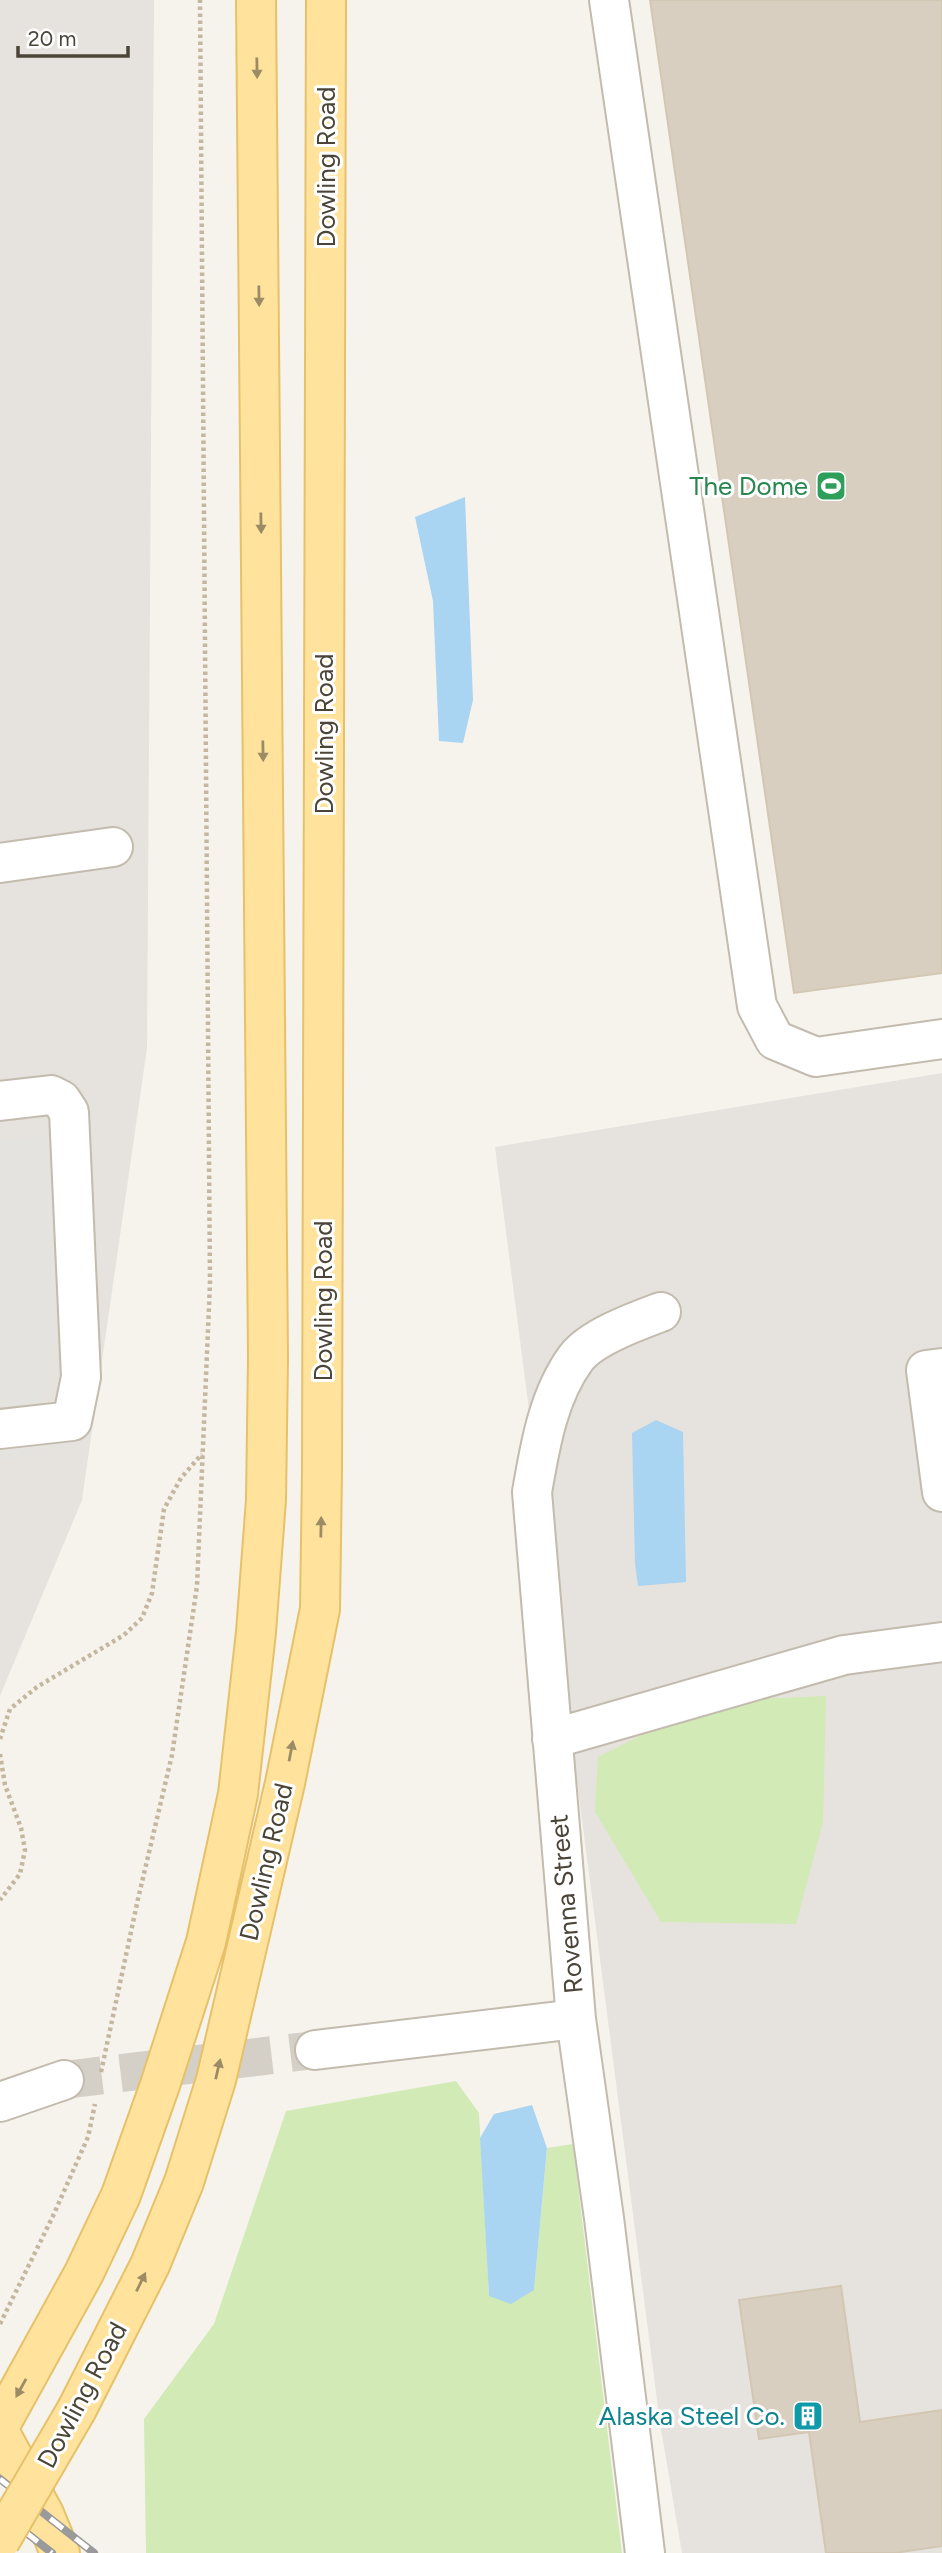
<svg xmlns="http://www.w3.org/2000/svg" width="942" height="2553" font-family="Figtree,sans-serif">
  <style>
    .industrial { fill: #e6e2dd }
    .green { fill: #d2eab5 }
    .parking { fill: #e5e3e0 }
    .water { fill: #a9d4f2 }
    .building { fill: #d8cfc1; stroke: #d3c7b4; stroke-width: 2 }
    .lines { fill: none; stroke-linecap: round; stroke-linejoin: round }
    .minor-tunnel { stroke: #d4d0c8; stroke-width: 38; stroke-dasharray: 38 19; stroke-linecap: butt }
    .minor-casing { stroke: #c2bbae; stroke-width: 42 }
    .major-casing { stroke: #e6c16a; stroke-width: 42 }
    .path { stroke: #c4b79f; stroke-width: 4.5; stroke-dasharray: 3.5 3.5; stroke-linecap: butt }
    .minor { stroke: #fff; stroke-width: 38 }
    .major { stroke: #ffe39c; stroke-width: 38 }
    .rail-casing { stroke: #9a9a9a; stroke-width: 8 }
    .rail { stroke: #fff; stroke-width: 5; stroke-dasharray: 16; stroke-linecap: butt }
    .major-bridge-casing { stroke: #e6c16a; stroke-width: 42; stroke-linecap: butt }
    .major-bridge { stroke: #ffe39c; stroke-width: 38 }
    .oneway { fill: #9c8c66 }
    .labels { text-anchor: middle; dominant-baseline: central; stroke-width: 6; stroke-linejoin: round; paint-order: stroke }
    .street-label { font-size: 26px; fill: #4b4439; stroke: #fff }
    .leisure-label { font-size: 26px; fill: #27864d; stroke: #fff; text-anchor: end }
    .culture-label { font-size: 26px; fill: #0d838f; stroke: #fff; text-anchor: end }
  </style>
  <rect width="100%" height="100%" fill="#f6f3ec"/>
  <!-- industrial -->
  <path class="industrial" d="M 0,0 L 154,0 L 147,1048 L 82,1500 L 0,1696 Z
    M 942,1073 L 942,2553 L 682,2553 L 660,2423 L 495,1147 Z"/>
  <!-- green -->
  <path class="green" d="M 826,1696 L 823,1822 L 796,1924 L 661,1922 L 595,1812 L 598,1757 L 709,1701 Z
    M 456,2081 L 479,2113 L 489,2296 L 534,2290 L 547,2148 L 573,2144 L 622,2553 L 146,2553 L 144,2419 L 214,2324 L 286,2111 Z"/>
  <!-- parking -->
  <path class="parking" d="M 46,1136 L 61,1262 L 36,1455 L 0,1460 L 0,1141 Z"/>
  <!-- water -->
  <path class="water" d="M 465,497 L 473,700 L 463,743 L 439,741 L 433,601 L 415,517 Z
    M 656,1420 L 683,1432 L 686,1582 L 638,1586 L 635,1563 L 632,1433 Z
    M 532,2105 L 547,2148 L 534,2290 L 511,2304 L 489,2296 L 480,2138 L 494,2114 Z"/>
  <!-- building -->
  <path class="building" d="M 650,0 L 942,0 L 942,973 L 794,993 Z
    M 841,2286 L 860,2422 L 942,2410 L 942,2546 L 894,2553 L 826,2553 L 809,2432 L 759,2439 L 739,2300 Z"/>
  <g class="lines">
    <!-- minor-tunnel -->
    <path class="minor-tunnel" d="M 64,2080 L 315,2050"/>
    <!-- minor casing -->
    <g class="minor-casing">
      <path id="minor" d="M 609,0 L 757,1006 L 775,1040 L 816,1057 L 942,1039
        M 0,863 L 113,847
        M 0,1101 L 51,1095 L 61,1100 L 69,1112 L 81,1377 L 72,1421 L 0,1429
        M 942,1368 L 926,1370 L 942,1492
        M 552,1739 L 844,1655 L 942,1642
        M 315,2050 L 576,2019
        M 0,2102 L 64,2080
        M 645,2553 L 604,2218 L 576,2019 L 532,1492 C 540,1446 548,1396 576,1358 C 592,1337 637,1321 661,1312"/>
    </g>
    <!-- major casing -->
    <g class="major-casing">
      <path id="major" d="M 77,2409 L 150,2265 L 184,2182 L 216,2080 L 285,1783 L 320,1609 L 322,1472 L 326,0
        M 0,2425 L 84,2273 L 121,2195 L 160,2085 L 206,1942 L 238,1794 L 256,1632 L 266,1500 L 268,1358 L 256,0
        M 0,2433 L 44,2514 L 60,2553"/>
    </g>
    <!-- path -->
    <path class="path" d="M 0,1739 L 10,1709 L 37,1687 L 124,1635 L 142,1618 L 152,1593 L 164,1509 L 181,1478 L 202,1454
      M 0,1754 L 5,1785 L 21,1828 L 25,1850 L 20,1874 L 0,1900
      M 101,2072 L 138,1899 L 172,1755 L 197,1586 L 210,1283 L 200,0
      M 0,2324 L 53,2216 L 88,2137 L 95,2104"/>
    <!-- minor -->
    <use href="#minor" class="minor"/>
    <!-- major -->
    <use href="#major" class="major"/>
    <!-- rail casing -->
    <g class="rail-casing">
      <path id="rail" d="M 0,2479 L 94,2553
        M 0,2512 L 52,2553"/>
    </g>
    <!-- rail -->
    <use href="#rail" class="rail"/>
    <!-- major-bridge casing -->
    <g class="major-bridge-casing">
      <path id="major-bridge" d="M 0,2541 L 77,2409"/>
    </g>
    <!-- major-bridge -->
    <use href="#major-bridge" class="major-bridge"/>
  </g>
  <!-- one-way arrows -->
  <defs><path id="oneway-solid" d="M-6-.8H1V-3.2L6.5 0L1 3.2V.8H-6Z" transform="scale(1.75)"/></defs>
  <g class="oneway">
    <use href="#oneway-solid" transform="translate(257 68) rotate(89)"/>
    <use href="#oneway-solid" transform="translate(259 296) rotate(89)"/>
    <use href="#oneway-solid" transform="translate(261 523) rotate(89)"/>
    <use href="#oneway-solid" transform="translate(263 751) rotate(89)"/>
    <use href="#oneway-solid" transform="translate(321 1527) rotate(-89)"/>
    <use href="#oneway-solid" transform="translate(291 1751) rotate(-79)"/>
    <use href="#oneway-solid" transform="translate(218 2069) rotate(-77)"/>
    <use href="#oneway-solid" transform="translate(141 2282) rotate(-64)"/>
    <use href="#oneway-solid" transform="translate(21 2388) rotate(119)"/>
  </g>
  <!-- icons -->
  <defs>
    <g id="stadium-square" transform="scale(1.575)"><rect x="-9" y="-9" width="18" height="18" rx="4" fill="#2e9e5b" stroke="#fff"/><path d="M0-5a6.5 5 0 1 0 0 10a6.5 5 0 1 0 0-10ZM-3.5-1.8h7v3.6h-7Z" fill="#fff"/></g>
    <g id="building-square" transform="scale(1.575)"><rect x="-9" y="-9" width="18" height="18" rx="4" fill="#0f9aa8" stroke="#fff"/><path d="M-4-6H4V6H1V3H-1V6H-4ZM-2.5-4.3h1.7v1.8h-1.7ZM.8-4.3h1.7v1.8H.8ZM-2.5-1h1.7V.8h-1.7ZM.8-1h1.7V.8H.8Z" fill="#fff"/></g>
  </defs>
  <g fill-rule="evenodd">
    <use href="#stadium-square" x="831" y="486"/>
    <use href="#building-square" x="808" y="2416"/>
  </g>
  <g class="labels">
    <!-- street labels -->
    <g class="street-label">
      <text transform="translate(326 167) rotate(-90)">Dowling Road</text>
      <text transform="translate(324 734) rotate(-90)">Dowling Road</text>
      <text transform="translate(323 1301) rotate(-90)">Dowling Road</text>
      <text transform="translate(266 1862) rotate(-77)">Dowling Road</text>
      <text transform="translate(566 1904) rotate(-95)">Rovenna Street</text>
      <text transform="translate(82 2395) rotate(-62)">Dowling Road</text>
    </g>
    <!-- leisure labels -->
    <g class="leisure-label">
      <text x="808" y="486">The Dome</text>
    </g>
    <!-- culture labels -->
    <g class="culture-label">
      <text x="785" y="2416">Alaska Steel Co.</text>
    </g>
  </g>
  <!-- scale -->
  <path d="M18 46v10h110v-10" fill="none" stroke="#4b4439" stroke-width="3.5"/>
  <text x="28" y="46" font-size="21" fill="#4b4439" stroke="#ffffff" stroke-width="5" paint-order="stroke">20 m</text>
</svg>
